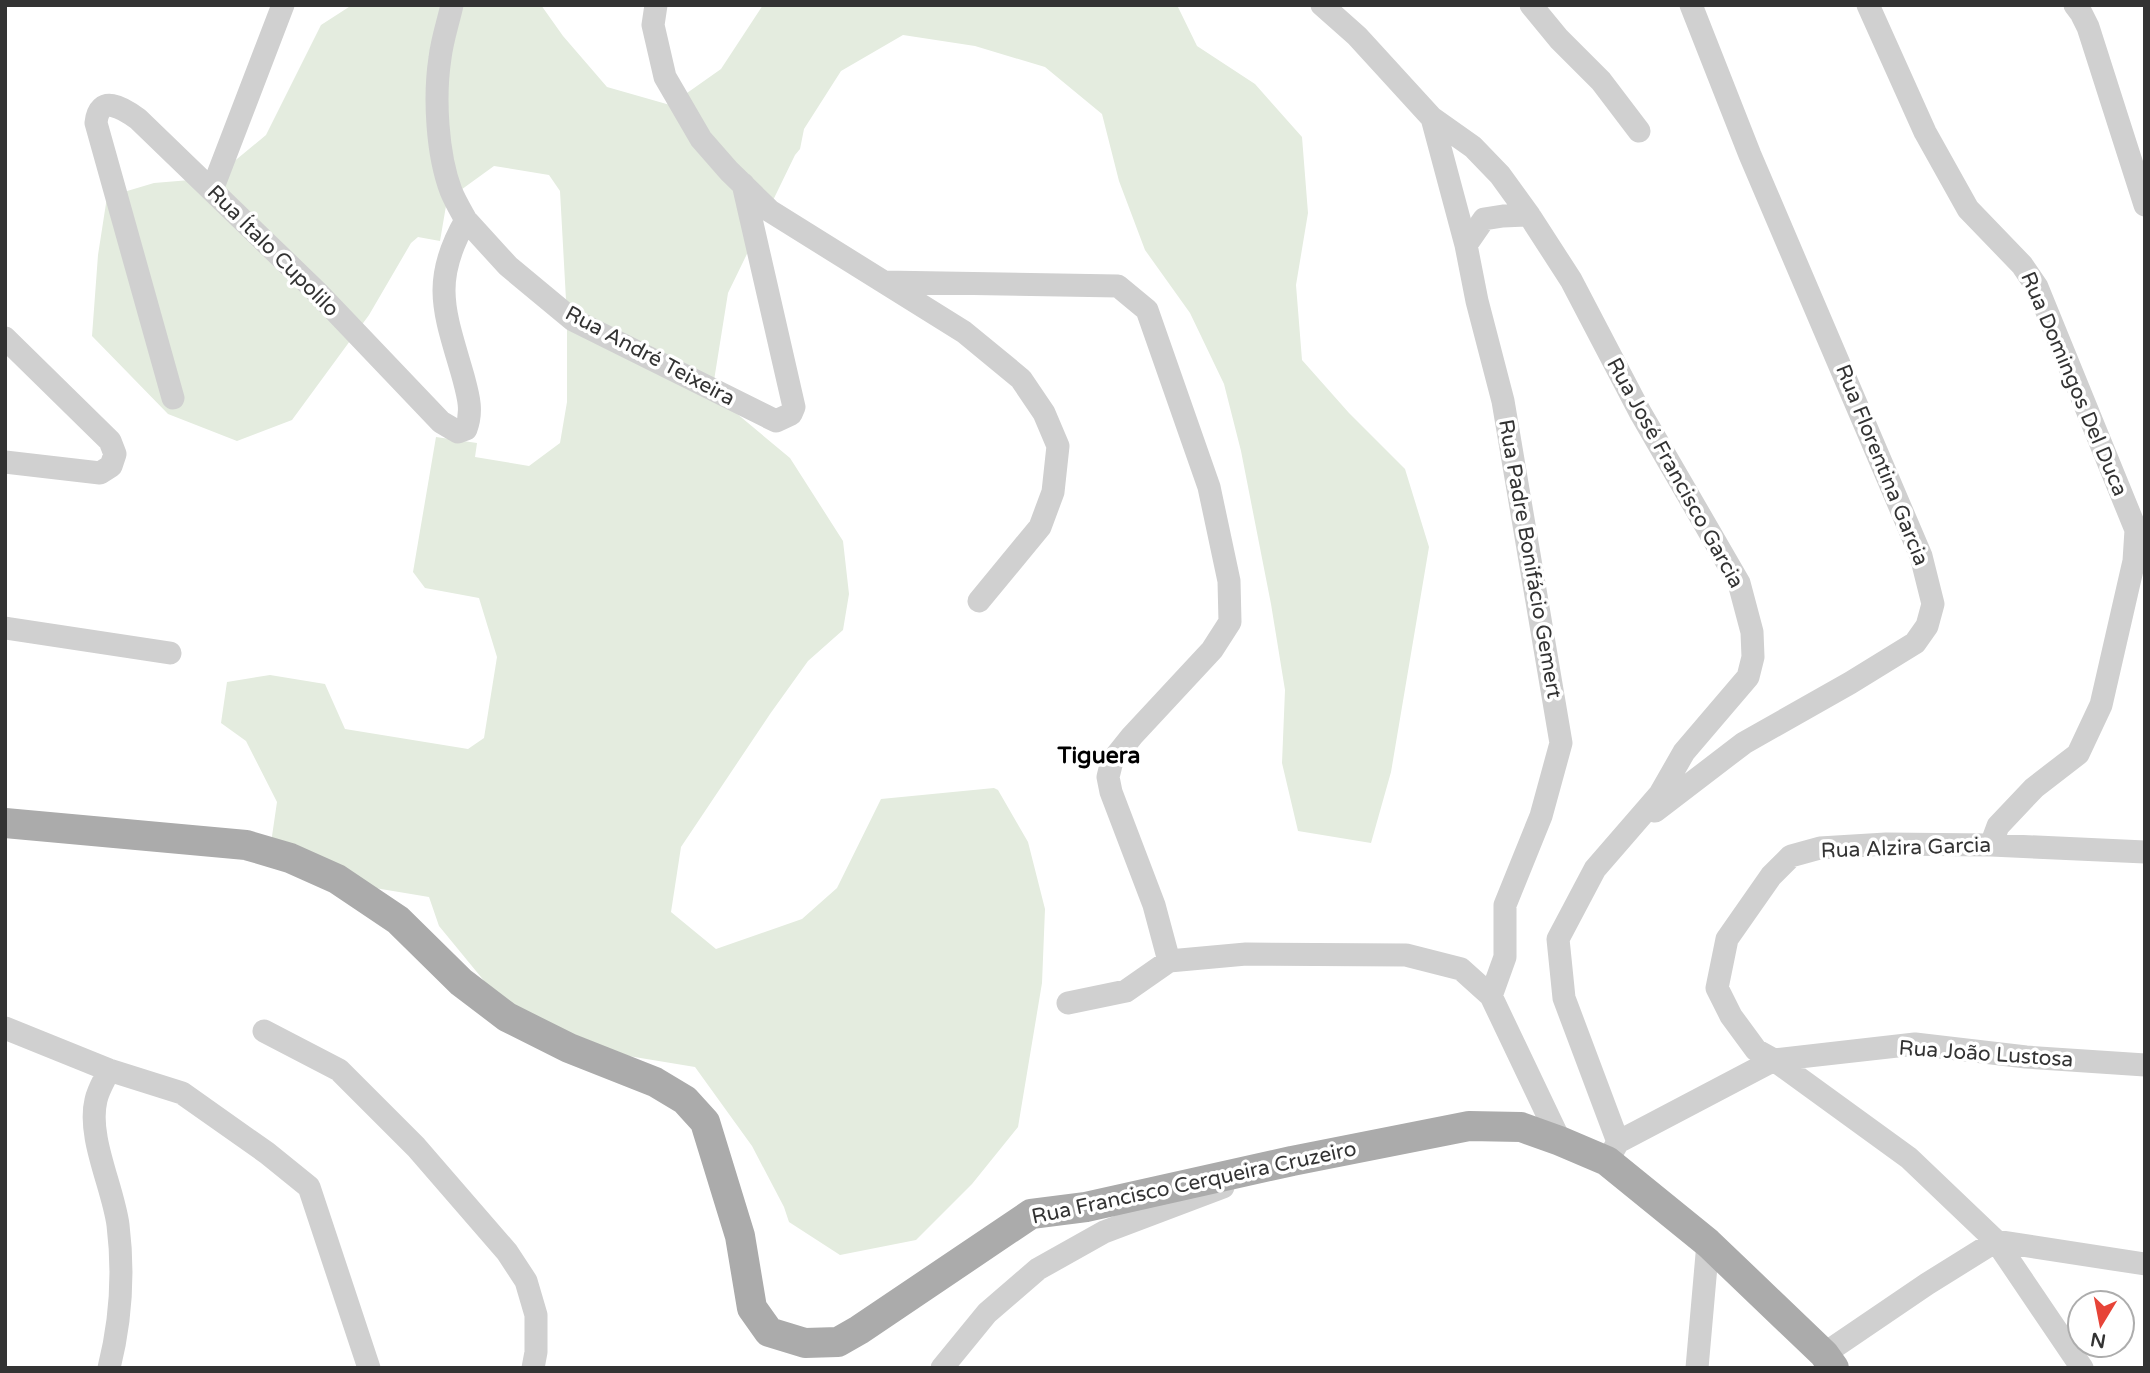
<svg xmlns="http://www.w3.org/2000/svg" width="2150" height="1373" font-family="'Varela Round',sans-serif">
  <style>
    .green { fill: #e4ecdf }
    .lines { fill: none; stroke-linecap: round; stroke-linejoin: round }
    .minor { stroke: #d0d0d0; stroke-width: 23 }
    .major { stroke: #ababab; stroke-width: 30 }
    .labels { text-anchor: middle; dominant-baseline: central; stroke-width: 7; stroke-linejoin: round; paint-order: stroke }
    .street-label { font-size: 21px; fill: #333; stroke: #fff }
    .neighbourhood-label { font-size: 23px; font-weight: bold; fill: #000; stroke: #fff }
  </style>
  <rect width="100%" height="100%" fill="#fff"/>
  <!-- green -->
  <path class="green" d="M 352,5 L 541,5 L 563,36 L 607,87 L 670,105 L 721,69 L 763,5 L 1177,5 L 1197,46 L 1255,84 L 1302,137 L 1308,213 L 1296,285 L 1302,360 L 1349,413 L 1405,469 L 1429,547 L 1391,772 L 1371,843 L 1298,831 L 1282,763 L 1285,690 L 1271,604 L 1241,451 L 1224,384 L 1190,313 L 1145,250 L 1119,181 L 1102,114 L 1045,67 L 975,46 L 903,35 L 841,71 L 804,129 L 800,149 L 795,155 L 728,293 L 712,393 L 790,458 L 843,541 L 849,594 L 843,630 L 808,661 L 770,714 L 681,847 L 671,912 L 716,949 L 802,919 L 837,888 L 881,799 L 994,788 L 998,790 L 1028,842 L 1045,909 L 1042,983 L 1018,1127 L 972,1184 L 916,1240 L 840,1255 L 789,1222 L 784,1207 L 752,1146 L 695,1067 L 586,1049 L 499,999 L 439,926 L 429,897 L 375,888 L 271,843 L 277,802 L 246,741 L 221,723 L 227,682 L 270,675 L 325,684 L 345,729 L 468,749 L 484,738 L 497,657 L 479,598 L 425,588 L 413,572 L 436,437 L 477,443 L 475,457 L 529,466 L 560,443 L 567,402 L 567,318 L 560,191 L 549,175 L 494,166 L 447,200 L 440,241 L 418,237 L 411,243 L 369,315 L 292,420 L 237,441 L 168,414 L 92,336 L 98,255 L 107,197 L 154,183 L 214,178 L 266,135 L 321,25 Z"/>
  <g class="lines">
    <!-- minor -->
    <path class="minor" d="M 452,5 C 448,23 442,40 440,58 C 434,97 437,154 451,191 C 455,201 461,211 466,220
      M 656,5 L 653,25 L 665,77 L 701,139 L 729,171 L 770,211 L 964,332 L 1021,379 L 1044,413 L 1058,446 L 1053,492 L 1040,527 L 979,601
      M 1322,5 L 1357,36 L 1432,118 L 1473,147 L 1500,175 L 1529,215 L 1571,280 L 1640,412 L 1739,583 L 1752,632 L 1753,657 L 1748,677 L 1684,752 L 1660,794 L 1595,869 L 1558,939 L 1564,998 L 1618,1142
      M 1531,5 L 1559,39 L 1601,81 L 1639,131
      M 1868,5 L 1925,132 L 1968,209 L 2022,265 L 2037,287 L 2136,530 L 2134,561 L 2101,705 L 2078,754 L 2034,788 L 1998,826 L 1991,845
      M 2075,5 L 2081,13 L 2088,27 L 2145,205
      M 1432,118 L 1466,245 L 1477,301 L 1503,401 L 1561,743 L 1541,816 L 1505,905 L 1505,957 L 1491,996
      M 212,190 L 283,5
      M 1466,245 L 1484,219 L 1503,216 L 1529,215
      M 884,282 L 1118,286 L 1147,310 L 1209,487 L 1229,581 L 1230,622 L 1212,650 L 1132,736 L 1112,761 L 1108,777 L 1111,792 L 1154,905 L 1169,961
      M 5,338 L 110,441 L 115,454 L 111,466 L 100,473 L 5,462
      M 173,398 L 96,123 C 99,93 123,108 138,119 L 318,293 L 441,422 L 458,432 L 466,429 C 473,410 468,395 463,376 C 445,313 430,282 466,220 L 508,266 L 573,320 L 776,421 L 791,414 L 794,407 L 743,184
      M 5,628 L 170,653
      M 1655,811 L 1744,743 L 1850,683 L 1915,643 L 1927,626 L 1933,604 L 1921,556 L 1750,155 L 1691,5
      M 1068,1003 L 1126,991 L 1169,961 L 1246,954 L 1406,955 L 1461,969 L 1491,996 L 1560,1141
      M 5,1028 L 109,1070 L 182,1093 L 267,1153 L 309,1187 L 369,1368
      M 264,1031 L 339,1070 L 416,1147 L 507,1252 L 526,1281 L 536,1315 L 536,1352 L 533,1368
      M 109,1070 C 105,1079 98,1090 96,1100 C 87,1137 113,1187 118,1225 C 124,1273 121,1320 109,1368
      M 1610,1156 L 1618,1142 L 1774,1060 L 1915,1044 L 2026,1057 L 2145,1065
      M 1824,1354 L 1927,1284 L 1996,1241 L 2145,1264
      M 942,1368 L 987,1313 L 1038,1269 L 1104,1232 L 1223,1187
      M 1697,1368 L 1708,1243
      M 2082,1368 L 1996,1241 L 1909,1158 L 1774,1060 L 1756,1050 L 1731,1016 L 1717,988 L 1727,939 L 1771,876 L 1791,856 L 1820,848 L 1886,844 L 1991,845 L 2145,852"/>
    <!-- major -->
    <path class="major" d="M 5,823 L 246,845 L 290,858 L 337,879 L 398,920 L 461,982 L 507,1017 L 569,1048 L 655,1082 L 685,1100 L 705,1122 L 740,1236 L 752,1308 L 769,1332 L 805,1343 L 838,1342 L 859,1330 L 1031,1214 L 1086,1207 L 1292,1161 L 1469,1126 L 1521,1127 L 1560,1141 L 1607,1161 L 1708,1243 L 1824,1354 L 1834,1368"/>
  </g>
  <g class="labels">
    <!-- street labels -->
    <g class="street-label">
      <text transform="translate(273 251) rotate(45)">Rua Ítalo Cupolilo</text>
      <text transform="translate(650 356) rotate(28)">Rua André Teixeira</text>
      <text transform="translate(2074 384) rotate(67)">Rua Domingos Del Duca</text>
      <text transform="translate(1882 465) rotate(68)">Rua Florentina Garcia</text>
      <text transform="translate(1675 473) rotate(61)">Rua José Francisco Garcia</text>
      <text transform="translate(1530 559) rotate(80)">Rua Padre Bonifácio Gemert</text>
      <text transform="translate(1906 848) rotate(-2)">Rua Alzira Garcia</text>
      <text transform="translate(1986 1054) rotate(4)">Rua João Lustosa</text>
      <text transform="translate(1194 1183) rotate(-12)">Rua Francisco Cerqueira Cruzeiro</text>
    </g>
    <!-- neighbourhood labels -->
    <g class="neighbourhood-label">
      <text x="1099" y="756">Tiguera</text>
    </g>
  </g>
  <!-- border -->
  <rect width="2150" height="1373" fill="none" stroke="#333333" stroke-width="14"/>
  <!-- north arrow -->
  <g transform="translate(2101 1324) rotate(190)"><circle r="33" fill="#ffffff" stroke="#adadad" stroke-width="2"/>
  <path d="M0-5L12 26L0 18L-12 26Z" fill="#e74438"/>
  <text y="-10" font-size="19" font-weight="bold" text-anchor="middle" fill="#333333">N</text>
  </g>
</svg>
